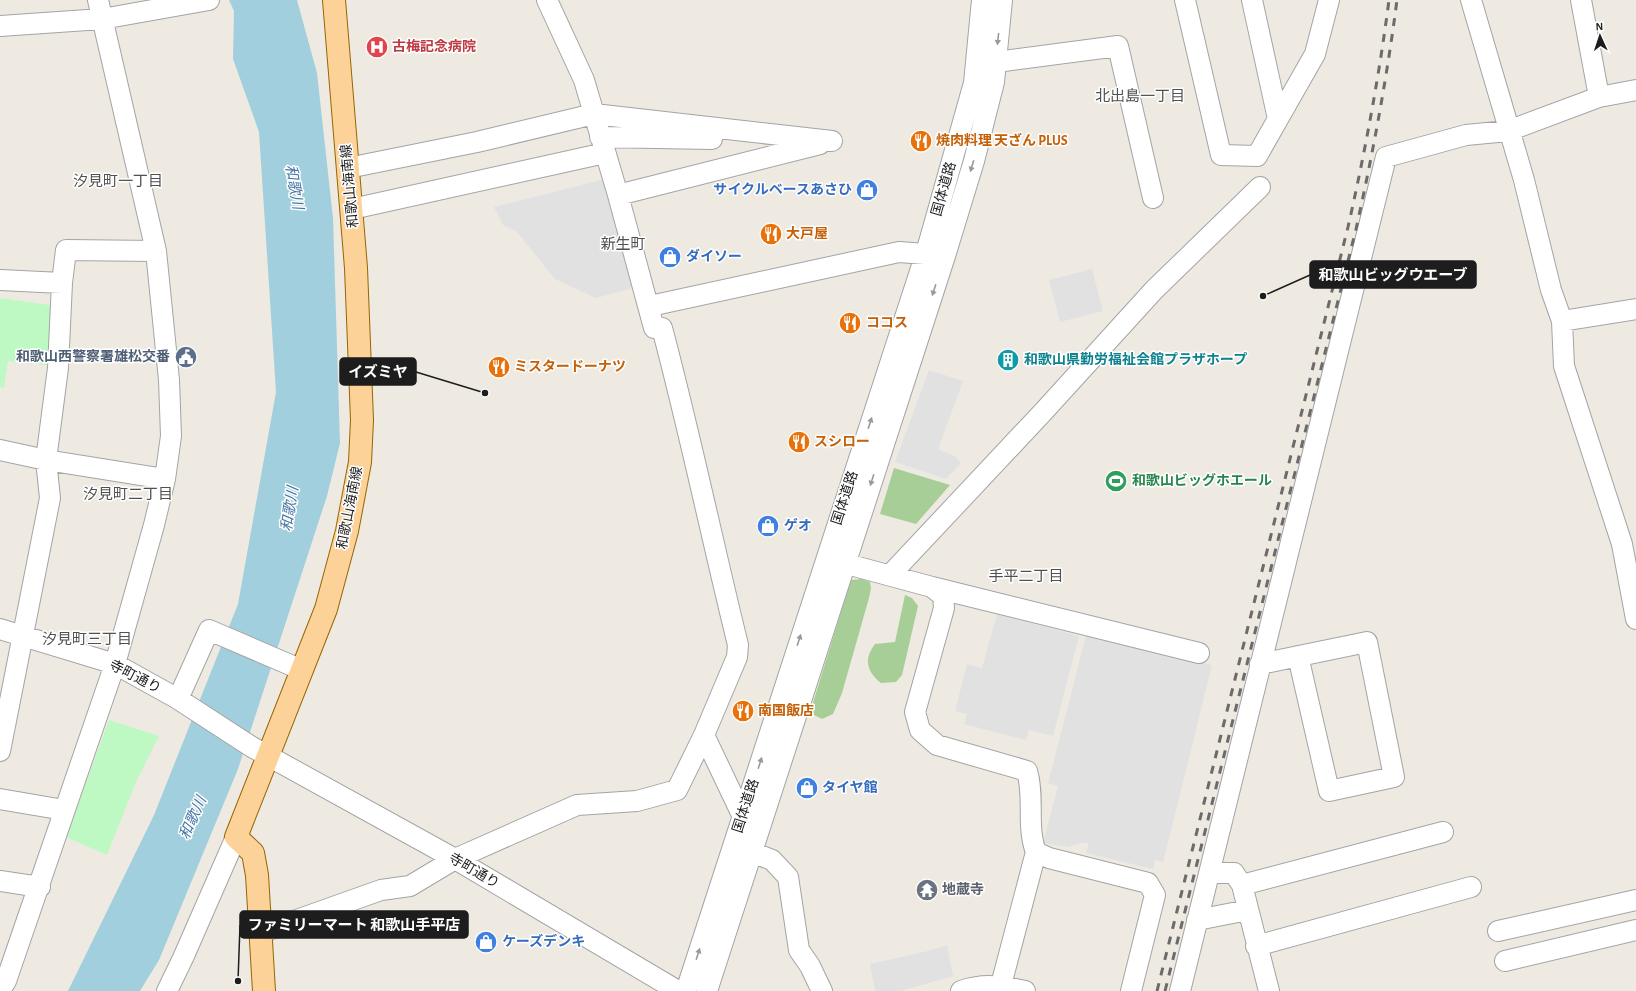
<svg xmlns="http://www.w3.org/2000/svg" width="1636" height="991" font-family="'Alegreya Sans','Noto Sans JP',sans-serif">
  <style>
    .forest { fill: #a7ce97 }
    .park { fill: #bef9c3 }
    .parking { fill: #e1e1e1 }
    .water { fill: #a2cfdd }
    .lines { fill: none; stroke-linecap: round; stroke-linejoin: round }
    .minor-casing { stroke: #a4a4a4; stroke-width: 22 }
    .major-casing { stroke: #966500; stroke-width: 24 }
    .minor { stroke: #fff; stroke-width: 20 }
    .major { stroke: #fcd299; stroke-width: 22 }
    .rail { stroke: #6b6b6b; stroke-width: 3; stroke-dasharray: 8 8; stroke-linecap: butt }
    .oneway { fill: #999 }
    .labels { text-anchor: middle; dominant-baseline: central; stroke-width: 3; stroke-linejoin: round; paint-order: stroke }
    .health-label { font-size: 14px; font-weight: bold; fill: #be3a42; stroke: #fff; text-anchor: start }
    .food-label { font-size: 14px; font-weight: bold; fill: #c56008; stroke: #fff; text-anchor: start }
    .street-label { font-size: 14px; fill: #1d1d1d; stroke: #fff }
    .shop-label { font-size: 14px; font-weight: bold; fill: #366cbe; stroke: #fff; text-anchor: start }
    .service-label { font-size: 14px; font-weight: bold; fill: #4e5e75; stroke: #fff; text-anchor: end }
    .culture-label { font-size: 14px; font-weight: bold; fill: #0d838f; stroke: #fff; text-anchor: start }
    .leisure-label { font-size: 14px; font-weight: bold; fill: #27864d; stroke: #fff; text-anchor: start }
    .worship-label { font-size: 14px; font-weight: bold; fill: #5b616d; stroke: #fff; text-anchor: start }
    .neighbourhood-label { font-size: 15px; fill: #505050; stroke: #fff }
    .water-label { font-size: 15px; font-style: italic; fill: #4675a5; stroke: #fff }
    .leader { fill: none; stroke: #1d1d1d; stroke-width: 1.5 }
    .callout-dot { fill: #1d1d1d; stroke: #fff; stroke-width: 1.5 }
    .callout { fill: #1d1d1d; stroke: #1d1d1d; stroke-width: 1.5 }
    .callout-label { font-size: 15px; text-anchor: middle; font-weight: bold; fill: #fff }
  </style>
  <rect width="100%" height="100%" fill="#eeeae2"/>
  <!-- forest -->
  <path class="forest" d="M 894,468 L 950,485 L 916,524 L 880,514 Z
    M 861,579 L 870,582 L 871,588 L 869,598 L 842,693 L 833,714 L 822,719 L 814,715 L 811,709 L 851,580 Z
    M 905,595 L 912,598 L 918,606 L 902,675 L 896,682 L 881,683 C 867,672 863,659 875,644 L 895,642 Z"/>
  <!-- park -->
  <path class="park" d="M 0,298 L 57,306 L 55,366 L 8,361 L 4,388 L 0,387 Z
    M 109,720 L 159,736 L 136,782 L 107,855 L 66,837 Z"/>
  <!-- parking -->
  <path class="parking" d="M 613,177 L 636,287 L 596,298 L 555,279 L 517,232 L 503,225 L 494,207 Z
    M 1092,269 L 1103,311 L 1060,322 L 1049,280 Z
    M 929,370 L 963,381 L 938,449 L 954,456 L 961,463 L 946,479 L 895,462 Z
    M 997,614 L 1079,636 L 1053,736 L 1029,730 L 1026,740 L 964,724 L 967,714 L 955,711 L 967,664 L 982,668 Z
    M 1086,636 L 1212,665 L 1163,862 L 1155,860 L 1153,869 L 1086,853 L 1089,843 L 1081,843 L 1068,847 L 1043,843 L 1058,786 L 1048,783 Z
    M 947,945 L 953,976 L 901,991 L 875,991 L 870,964 L 928,951 Z"/>
  <!-- water -->
  <path class="water" d="M 229,0 L 297,0 L 317,73 L 333,218 L 340,443 L 327,496 L 238,769 L 159,960 L 140,991 L 68,991 L 154,815 L 238,604 L 276,392 L 259,132 L 233,59 L 234,11 Z"/>
  <g class="lines">
    <!-- minor casing -->
    <g class="minor-casing">
      <path id="minor" d="M 547,0 L 584,80 L 618,195 L 820,144
        M 1185,0 L 1221,155 L 1257,156 L 1278,119
        M 1252,0 L 1278,119 L 1315,54 L 1329,0
        M 1471,0 L 1524,180 L 1551,290 L 1562,321 L 1564,366 L 1622,544 L 1636,619
        M 1581,0 L 1599,97
        M 0,26 L 102,19 L 209,0
        M 996,62 L 1118,46 L 1153,198
        M 600,137 L 712,139
        M 348,168 L 477,142 L 594,114 L 832,141
        M 618,195 L 654,328 L 662,328 C 690,433 712,540 738,645 L 737,657 L 704,735 L 743,817 L 749,819
        M 352,209 L 605,153
        M 0,280 L 62,283 L 58,368 L 46,460 L 50,498 L 0,751
        M 62,283 L 66,250 L 156,251
        M 650,306 L 899,252 L 938,255
        M 1562,321 L 1636,309
        M 0,450 L 46,460 L 165,479
        M 832,560 L 932,587 L 943,596 L 944,608 L 915,712 L 920,730 L 937,745 L 1027,771 C 1035,797 1026,826 1036,852 L 1049,858 L 1148,883 L 1155,895 L 1131,991
        M 890,575 L 1044,411 L 1154,290 L 1260,187
        M 932,587 L 1199,653
        M 0,629 L 115,664 L 178,699 L 252,747 L 455,859 L 678,991
        M 1260,664 L 1367,642 L 1394,777 L 1329,791 L 1298,656
        M 178,699 L 209,630 L 302,670
        M 0,799 L 64,810
        M 752,852 L 772,860 L 788,877 L 799,950 L 810,966 L 822,991
        M 1209,873 L 1234,873 L 1242,885 L 1443,832
        M 0,881 L 40,887
        M 1242,885 L 1269,991
        M 1197,920 L 1248,910
        M 1498,931 L 1636,900
        M 260,933 L 381,890 L 410,886 L 455,859 L 577,805 L 637,801 L 677,790 L 704,735
        M 1256,946 L 1471,887
        M 1505,961 L 1636,930
        M 1001,985 L 1036,852
        M 0,990 L 6,981 L 115,664 L 154,525 L 165,479 L 171,436 L 169,380 L 156,251 L 98,0
        M 167,991 L 183,958 L 236,837
        M 686,991 L 926,253 L 974,83 L 982,0
        M 707,991 L 945,256 L 974,161 L 994,82 L 1002,0
        M 961,991 C 983,983 1003,986 1025,991
        M 1180,991 L 1386,157 L 1466,135 L 1508,131 L 1599,97 L 1636,90"/>
    </g>
    <!-- major casing -->
    <g class="major-casing">
      <path id="major" d="M 264,991 L 257,875 L 253,853 L 236,837 L 326,609 L 347,531 L 360,462 L 362,420 L 356,268 L 334,0"/>
    </g>
    <!-- minor -->
    <use href="#minor" class="minor"/>
    <!-- major -->
    <use href="#major" class="major"/>
    <!-- rail -->
    <path class="rail" d="M 1157,991 L 1348,227 C 1365,152 1379,77 1389,0
      M 1165,991 L 1356,229 C 1373,153 1387,77 1397,0"/>
  </g>
  <!-- one-way arrows -->
  <defs><path id="oneway-solid" d="M-6-.8H1V-3.2L6.5 0L1 3.2V.8H-6Z"/></defs>
  <g class="oneway">
    <use href="#oneway-solid" transform="translate(998 39) rotate(96)"/>
    <use href="#oneway-solid" transform="translate(972 166) rotate(107)"/>
    <use href="#oneway-solid" transform="translate(934 290) rotate(108)"/>
    <use href="#oneway-solid" transform="translate(870 423) rotate(-72)"/>
    <use href="#oneway-solid" transform="translate(872 480) rotate(108)"/>
    <use href="#oneway-solid" transform="translate(799 640) rotate(-72)"/>
    <use href="#oneway-solid" transform="translate(760 763) rotate(-72)"/>
    <use href="#oneway-solid" transform="translate(698 954) rotate(-72)"/>
  </g>
  <!-- icons -->
  <defs>
    <g id="hospital-disc" transform="scale(1.15)"><circle r="9.5" fill="#e0444e" stroke="#fff"/><path d="M-5-5h3v3.5h4V-5h3V5h-3V1.5h-4V5h-3Z" fill="#fff"/></g>
    <g id="restaurant-disc" transform="scale(1.15)"><circle r="9.5" fill="#e8710a" stroke="#fff"/><path d="M-5-6h1v4h1v-4h1v4h1v-4h1v5L-1.5 .5V6h-2V.5L-5-1ZM5-6V6H3V1.5H1.5Q1.5-4 5-6Z" fill="#fff"/></g>
    <g id="shop-disc" transform="scale(1.15)"><circle r="9.5" fill="#3f7fe0" stroke="#fff"/><path d="M-5-2.5h2.3a2.7 3.5 0 0 1 5.4 0H5L5.5 6h-11ZM-1.5-2.5h3a1.5 2.3 0 0 0-3 0Z" fill="#fff"/></g>
    <g id="civic-disc" transform="scale(1.15)"><circle r="9.5" fill="#5c6f8a" stroke="#fff"/><path d="M-.6-6.5H3V-4.5H.6V-3L4-1V1h2V6H-6V1h2V-1L-.6-3ZM-1.2 2.5V6h2.4V2.5Z" fill="#fff"/></g>
    <g id="building-disc" transform="scale(1.15)"><circle r="9.5" fill="#0f9aa8" stroke="#fff"/><path d="M-4-6H4V6H1V3H-1V6H-4ZM-2.5-4.3h1.7v1.8h-1.7ZM.8-4.3h1.7v1.8H.8ZM-2.5-1h1.7V.8h-1.7ZM.8-1h1.7V.8H.8Z" fill="#fff"/></g>
    <g id="stadium-disc" transform="scale(1.15)"><circle r="9.5" fill="#2e9e5b" stroke="#fff"/><path d="M0-5a6.5 5 0 1 0 0 10a6.5 5 0 1 0 0-10ZM-3.5-1.8h7v3.6h-7Z" fill="#fff"/></g>
    <g id="temple-disc" transform="scale(1.15)"><circle r="9.5" fill="#6b7280" stroke="#fff"/><path d="M0-6L5-2H3V0L6.5 2.5H4V6H1.5V3h-3V6H-4V2.5H-6.5L-3 0V-2H-5Z" fill="#fff"/></g>
  </defs>
  <g fill-rule="evenodd">
    <use href="#hospital-disc" x="377" y="47"/>
    <use href="#restaurant-disc" x="921" y="141"/>
    <use href="#shop-disc" x="867" y="190"/>
    <use href="#restaurant-disc" x="771" y="234"/>
    <use href="#shop-disc" x="670" y="257"/>
    <use href="#restaurant-disc" x="850" y="323"/>
    <use href="#civic-disc" x="186" y="357"/>
    <use href="#building-disc" x="1008" y="360"/>
    <use href="#restaurant-disc" x="499" y="367"/>
    <use href="#restaurant-disc" x="799" y="442"/>
    <use href="#stadium-disc" x="1116" y="481"/>
    <use href="#shop-disc" x="768" y="526"/>
    <use href="#restaurant-disc" x="743" y="711"/>
    <use href="#shop-disc" x="807" y="788"/>
    <use href="#temple-disc" x="927" y="890"/>
    <use href="#shop-disc" x="486" y="942"/>
  </g>
  <g class="labels">
    <!-- health labels -->
    <g class="health-label">
      <text x="392" y="47">古梅記念病院</text>
    </g>
    <!-- food labels -->
    <g class="food-label">
      <text x="936" y="141">焼肉料理 天ざん PLUS</text>
      <text x="786" y="234">大戸屋</text>
      <text x="866" y="323">ココス</text>
      <text x="514" y="367">ミスタードーナツ</text>
      <text x="814" y="442">スシロー</text>
      <text x="758" y="711">南国飯店</text>
    </g>
    <!-- street labels -->
    <g class="street-label">
      <text transform="translate(350 186) rotate(-95)">和歌山海南線</text>
      <text transform="translate(944 189) rotate(-74)">国体道路</text>
      <text transform="translate(845 498) rotate(-72)">国体道路</text>
      <text transform="translate(350 508) rotate(-79)">和歌山海南線</text>
      <text transform="translate(135 677) rotate(27)">寺町通り</text>
      <text transform="translate(746 806) rotate(-72)">国体道路</text>
      <text transform="translate(474 871) rotate(30)">寺町通り</text>
    </g>
    <!-- shop labels -->
    <g class="shop-label">
      <text x="852" y="190" text-anchor="end">サイクルベースあさひ</text>
      <text x="686" y="257">ダイソー</text>
      <text x="784" y="526">ゲオ</text>
      <text x="822" y="788">タイヤ館</text>
      <text x="502" y="942">ケーズデンキ</text>
    </g>
    <!-- service labels -->
    <g class="service-label">
      <text x="170" y="357">和歌山西警察署雄松交番</text>
    </g>
    <!-- culture labels -->
    <g class="culture-label">
      <text x="1024" y="360">和歌山県勤労福祉会館プラザホープ</text>
    </g>
    <!-- leisure labels -->
    <g class="leisure-label">
      <text x="1132" y="481">和歌山ビッグホエール</text>
    </g>
    <!-- worship labels -->
    <g class="worship-label">
      <text x="942" y="890">地蔵寺</text>
    </g>
    <!-- neighbourhood labels -->
    <g class="neighbourhood-label">
      <text x="1140" y="96">北出島一丁目</text>
      <text x="118" y="181">汐見町一丁目</text>
      <text x="623" y="244">新生町</text>
      <text x="128" y="494">汐見町二丁目</text>
      <text x="1026" y="576">手平二丁目</text>
      <text x="87" y="639">汐見町三丁目</text>
    </g>
    <!-- water labels -->
    <g class="water-label">
      <text transform="translate(294 187) rotate(80)">和歌川</text>
      <text transform="translate(290 509) rotate(-81)">和歌川</text>
      <text transform="translate(193 818) rotate(-66)">和歌川</text>
    </g>
  </g>
  <!-- callouts -->
  <path class="leader" d="M1263 296L1310 275M485 393L416 372M238 981L240 925"/>
  <g class="callout-dot">
    <circle cx="1263" cy="296" r="4"/>
    <circle cx="485" cy="393" r="4"/>
    <circle cx="238" cy="981" r="4"/>
  </g>
  <g class="callout">
    <rect x="1310" y="261" width="166" height="27" rx="4"/>
    <rect x="340" y="358" width="76" height="27" rx="4"/>
    <rect x="240" y="911" width="228" height="27" rx="4"/>
  </g>
  <g class="callout-label">
    <text x="1393" y="280">和歌山ビッグウエーブ</text>
    <text x="378" y="377">イズミヤ</text>
    <text x="354" y="930">ファミリーマート 和歌山手平店</text>
  </g>
  <!-- north arrow -->
  <g transform="translate(1600 36) rotate(357)" stroke="#ffffff" stroke-width="3" paint-order="stroke">
  <path d="M0-3L7 15L0 10L-7 15Z" fill="#1d1d1d"/>
  <text y="-6" font-size="11" font-weight="bold" text-anchor="middle" fill="#1d1d1d">N</text>
  </g>
</svg>
